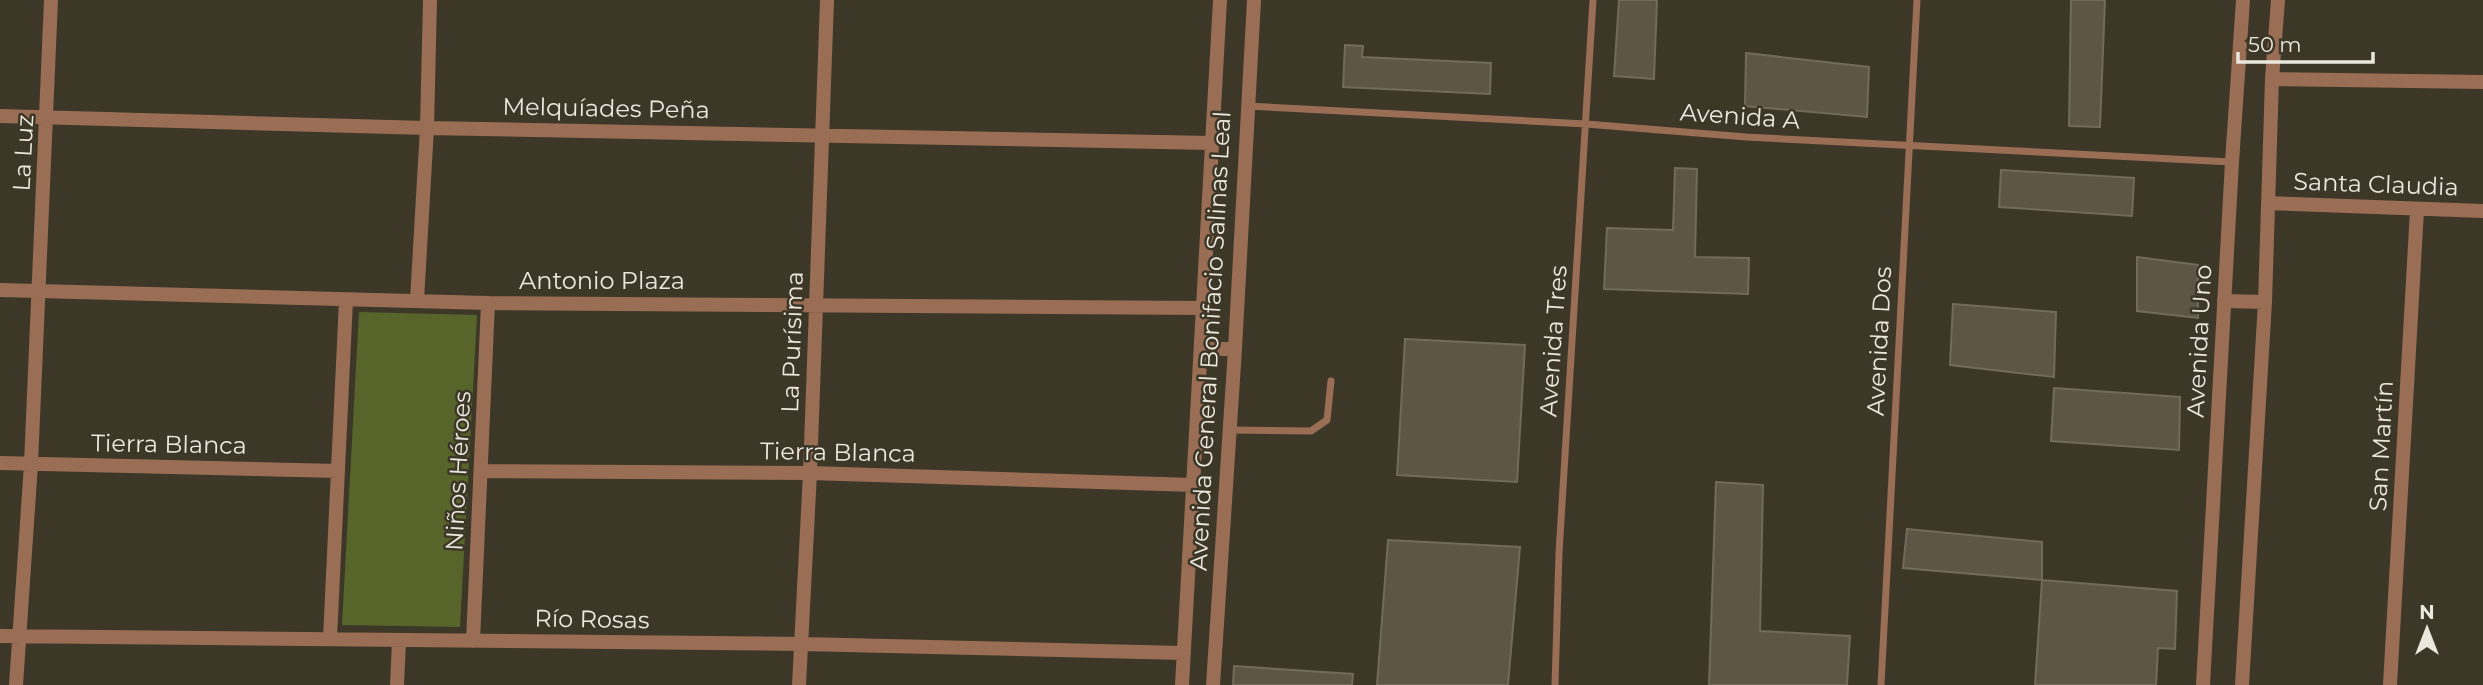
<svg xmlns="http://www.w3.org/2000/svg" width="2483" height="685" font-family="Montserrat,sans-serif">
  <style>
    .green { fill: #57652a }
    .building { fill: #5d5646; stroke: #716b5a; stroke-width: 2 }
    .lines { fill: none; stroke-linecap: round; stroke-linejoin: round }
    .service { stroke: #9a6d55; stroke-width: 7 }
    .minor { stroke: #9a6d55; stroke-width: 14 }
    .tertiary { stroke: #9a6d55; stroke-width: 14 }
    .labels { text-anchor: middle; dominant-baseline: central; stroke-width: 5; stroke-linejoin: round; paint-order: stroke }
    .street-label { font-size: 24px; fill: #eae7dd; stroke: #3d3728 }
  </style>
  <rect width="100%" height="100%" fill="#3d3728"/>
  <!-- green -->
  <path class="green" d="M 359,312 L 477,315 L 460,627 L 342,625 Z"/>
  <!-- building -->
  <path class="building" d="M 1619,0 L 1657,0 L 1654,79 L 1614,76 Z
    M 2071,0 L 2105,0 L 2100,127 L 2069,126 Z
    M 1345,45 L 1363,46 L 1362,57 L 1491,63 L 1490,94 L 1343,87 Z
    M 1746,53 L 1869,67 L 1867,117 L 1745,106 Z
    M 1675,168 L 1697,169 L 1695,257 L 1749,258 L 1748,294 L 1604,289 L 1607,228 L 1673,230 Z
    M 2001,170 L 2134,178 L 2132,216 L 1999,207 Z
    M 2137,257 L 2198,265 L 2198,318 L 2137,311 Z
    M 1953,304 L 2056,312 L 2054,377 L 1950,365 Z
    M 1405,339 L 1525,345 L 1517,482 L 1397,475 Z
    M 2054,388 L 2180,397 L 2179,450 L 2051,441 Z
    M 1716,482 L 1763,485 L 1760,631 L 1850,636 L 1847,685 L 1709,685 Z
    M 1907,529 L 2042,542 L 2042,580 L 1903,568 Z
    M 1388,540 L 1520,547 L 1508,685 L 1377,685 Z
    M 2042,580 L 2177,591 L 2175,649 L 2158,648 L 2156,685 L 2035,685 Z
    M 1234,666 L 1353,674 L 1352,685 L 1233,685 Z"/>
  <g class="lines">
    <!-- service -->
    <path class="service" d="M 1247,106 L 1586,124 L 1746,137 L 2231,162
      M 1230,430 L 1311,431 L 1327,420 L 1331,381
      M 1555,685 L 1559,553 L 1593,0
      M 1881,685 L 1917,0"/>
    <!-- minor -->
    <path class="minor" d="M 2272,79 L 2483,82
      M 0,116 L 427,128 L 1212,143
      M 2268,203 L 2483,211
      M 0,290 L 488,303 L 1203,308
      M 417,300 L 427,128 L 430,0
      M 2224,301 L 2265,302
      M 0,463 L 338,471
      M 481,471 L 810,473 L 1194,485
      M 0,636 L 802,644 L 1184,653
      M 330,639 L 346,300
      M 473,641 L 488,303
      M 16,685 L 31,464 L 51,0
      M 397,685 L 399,641
      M 799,685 L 810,473 L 827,0
      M 1182,685 L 1220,0
      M 2242,685 L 2265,302 L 2272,79 L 2278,0
      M 2390,685 L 2417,210"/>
    <!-- tertiary -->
    <path class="tertiary" d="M 1201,349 L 1235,349
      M 1213,685 L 1235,349 L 1254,0
      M 2203,685 L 2232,162 L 2243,0"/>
  </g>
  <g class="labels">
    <!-- street labels -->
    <g class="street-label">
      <text transform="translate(606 108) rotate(1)">Melquíades Peña</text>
      <text transform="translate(1740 116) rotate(4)">Avenida A</text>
      <text transform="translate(23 153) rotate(-87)">La Luz</text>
      <text transform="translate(2376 184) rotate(2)">Santa Claudia</text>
      <text x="602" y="280">Antonio Plaza</text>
      <text transform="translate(1210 341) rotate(-87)">Avenida General Bonifacio Salinas Leal</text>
      <text transform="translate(1553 341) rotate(-86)">Avenida Tres</text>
      <text transform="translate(1879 341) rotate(-87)">Avenida Dos</text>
      <text transform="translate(2199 341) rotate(-87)">Avenida Uno</text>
      <text transform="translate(792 342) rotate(-88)">La Purísima</text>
      <text transform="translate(169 444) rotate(1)">Tierra Blanca</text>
      <text transform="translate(2381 446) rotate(-87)">San Martín</text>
      <text transform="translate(838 452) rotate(1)">Tierra Blanca</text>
      <text transform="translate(458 471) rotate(-87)">Niños Héroes</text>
      <text transform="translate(592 619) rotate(1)">Río Rosas</text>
    </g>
  </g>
  <!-- north arrow -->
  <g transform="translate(2427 629)" stroke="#3d3728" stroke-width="5" paint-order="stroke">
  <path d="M0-5L12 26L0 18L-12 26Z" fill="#eae7dd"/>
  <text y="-10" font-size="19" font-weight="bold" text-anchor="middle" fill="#eae7dd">N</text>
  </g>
  <!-- scale -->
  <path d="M2238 52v10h135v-10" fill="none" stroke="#eae7dd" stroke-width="3.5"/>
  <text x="2248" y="52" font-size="21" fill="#eae7dd" stroke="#3d3728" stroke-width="5" paint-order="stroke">50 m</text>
</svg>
